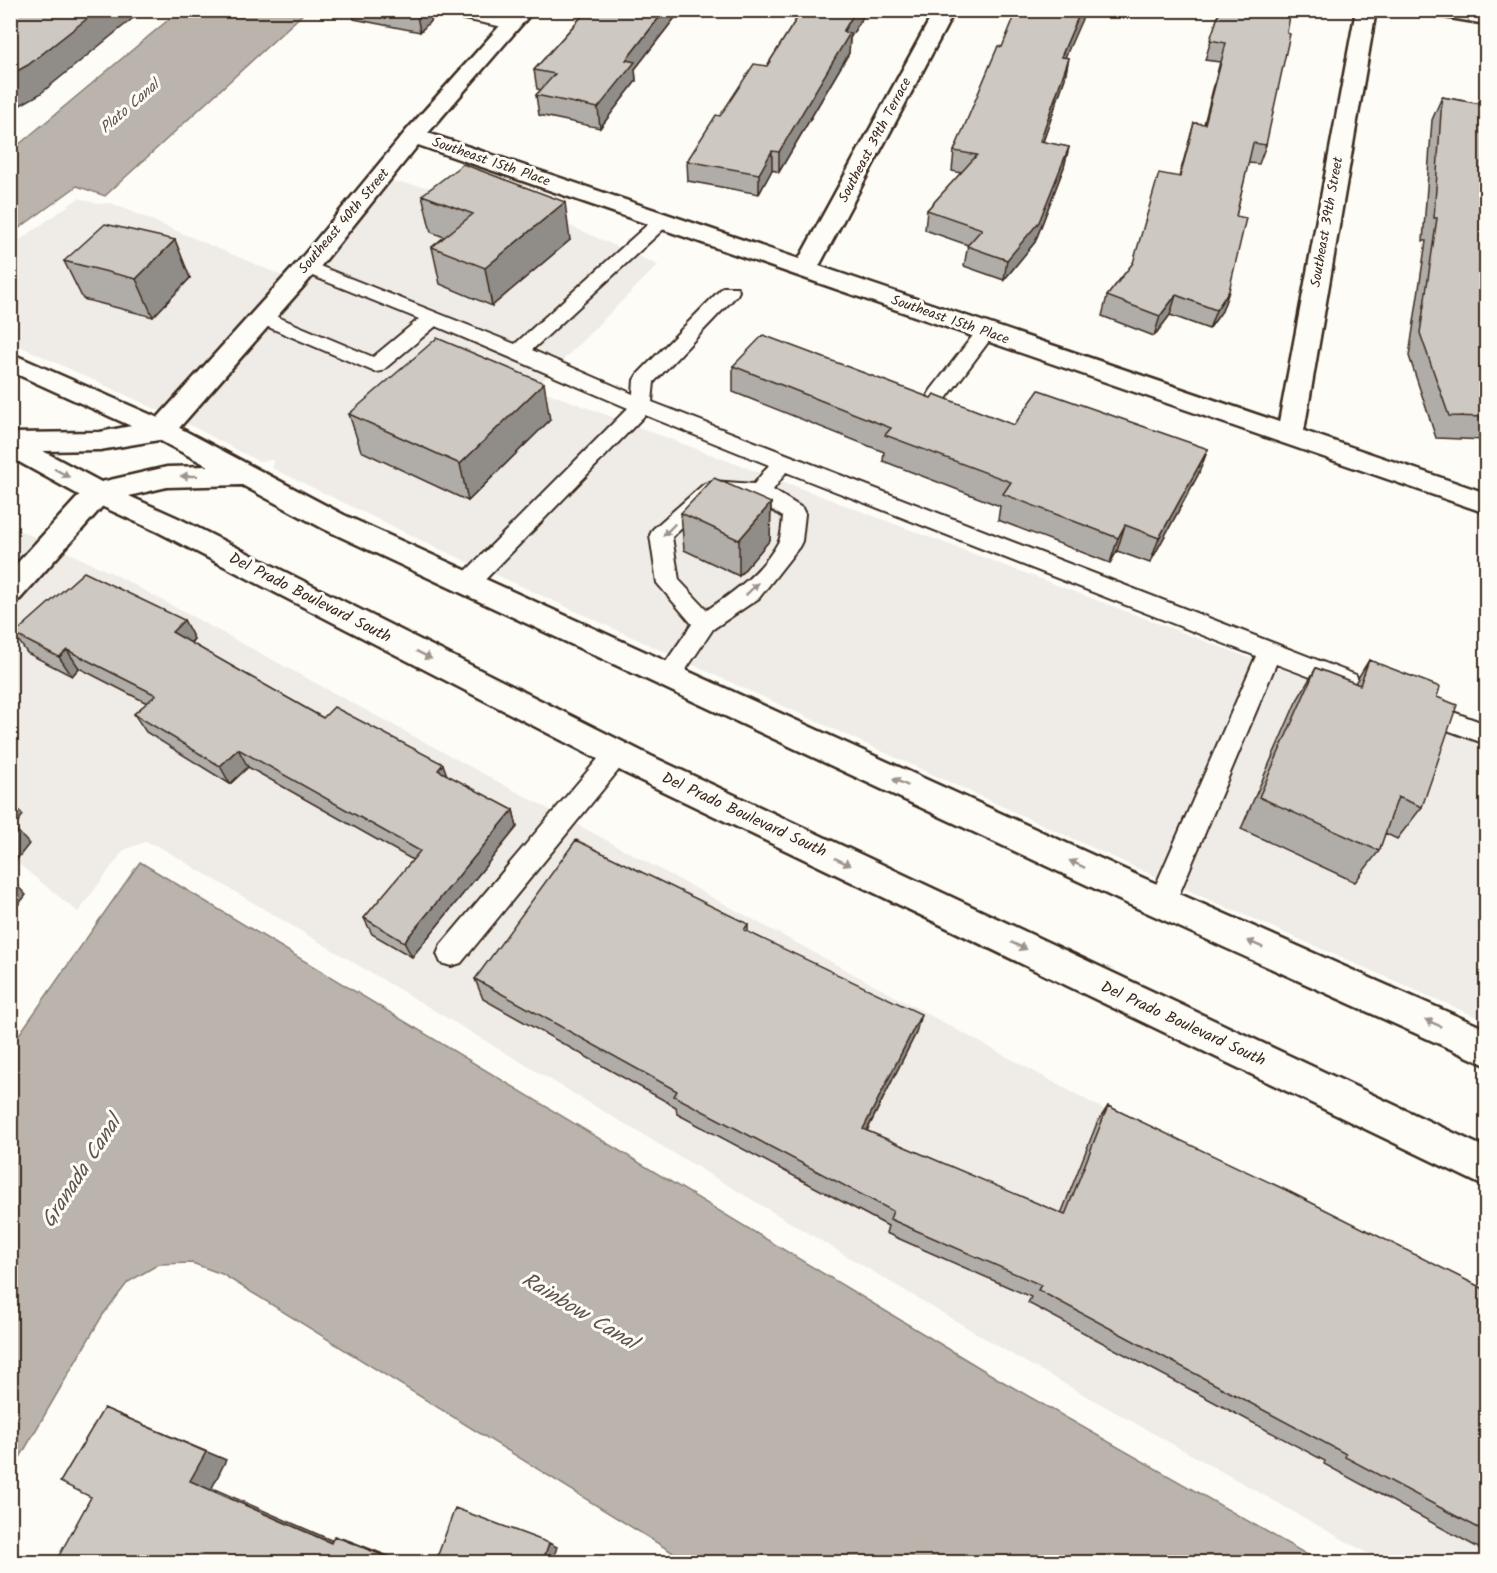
<svg xmlns="http://www.w3.org/2000/svg" width="1497" height="1573" font-family="Kalam,sans-serif">
  <style>
    .built { fill: #efece7 }
    .water { fill: #bbb4ad; stroke: #887d74; stroke-width: 1.5 }
    .lines { fill: none; stroke-linecap: round; stroke-linejoin: round }
    .service-casing { stroke: #3b2a1e; stroke-width: 4 }
    .minor-casing { stroke: #3b2a1e; stroke-width: 5 }
    .primary-casing { stroke: #3b2a1e; stroke-width: 5 }
    .service { fill: #fdfcf7; fill-rule: evenodd }
    .minor { fill: #fdfcf7; fill-rule: evenodd }
    .primary { fill: #fdfcf7; fill-rule: evenodd }
    .wall { fill: #b0aca7; stroke: #3b2a1e; stroke-width: 1.5 }
    .shaded-wall { fill: #908c88; stroke: #3b2a1e; stroke-width: 1.5 }
    .building { fill: #cdc8c2; stroke: #3b2a1e; stroke-width: 1.5 }
    .oneway { fill: #9c938a }
    .labels { text-anchor: middle; dominant-baseline: central; stroke-width: 6; stroke-linejoin: round; paint-order: stroke }
    .far-street-label { font-size: 14px; fill: #3b2a1e; stroke: #fdfcf7 }
    .far-water-label { font-size: 15px; font-style: italic; fill: #615349; stroke: #fdfcf7 }
    .street-label { font-size: 16px; fill: #3b2a1e; stroke: #fdfcf7 }
    .near-water-label { font-size: 21px; font-style: italic; fill: #615349; stroke: #fdfcf7 }
  </style>
  <rect width="100%" height="100%" fill="#fdfcf7"/>
  <filter id="ink" filterUnits="userSpaceOnUse"><feTurbulence type="fractalNoise" baseFrequency=".0167" numOctaves="2"/><feDisplacementMap in="SourceGraphic" scale="12" xChannelSelector="R" yChannelSelector="G"/><feConvolveMatrix kernelMatrix="1 2 1 2 8 2 1 2 1" color-interpolation-filters="sRGB"/></filter>
  <g filter="url(#ink)">
    <!-- built -->
    <path class="built" d="M 385,181 L 458,191 L 526,206 L 658,265 L 535,388 L 1247,657 L 1453,729 L 1486,743 L 1486,1021 L 1139,869 L 433,546 L 272,468 L 273,460 L 258,461 L 184,422 L 11,342 L 10,247 L 79,198 L 98,204 L 111,203 L 297,282 Z
      M 10,526 L 110,572 L 1220,1172 L 1486,1294 L 1486,1562 L 1383,1562 L 1013,1355 L 158,846 L 145,842 L 124,850 L 78,912 L 11,858 Z"/>
    <!-- water -->
    <path class="water" d="M 179,11 L 306,11 L 105,196 L 77,186 L 11,234 L 11,151 Z
      M 140,862 L 1000,1380 L 1320,1562 L 688,1562 L 222,1274 L 192,1263 L 159,1264 L 128,1282 L 102,1316 L 11,1473 L 11,1046 Z"/>
    <g class="lines">
      <!-- service casing -->
      <g class="service-casing">
        <path id="service" d="M 448,10 C 463,10 511,14 521,24 L 513,29 L 449,16 L 446,13 Z
          M 662,216 L 668,217 L 671,221 L 668,225 L 532,350 L 633,394 L 634,380 L 637,375 L 723,287 L 737,287 L 739,291 L 737,295 L 654,382 L 652,402 L 1356,675 L 1359,682 L 1356,689 L 1347,691 L 1276,664 L 1172,911 L 1162,915 L 1152,911 L 1148,903 L 1256,656 L 786,472 L 773,490 L 802,508 L 805,514 L 802,541 L 799,547 L 759,598 L 713,629 L 677,683 L 669,685 L 661,683 L 657,676 L 661,669 L 692,624 L 657,583 L 650,535 L 653,529 L 704,484 L 712,481 L 754,484 L 769,465 L 645,415 L 476,589 L 468,591 L 460,589 L 457,583 L 460,577 L 628,408 L 436,326 L 382,371 L 375,372 L 254,321 L 251,317 L 254,313 L 268,313 L 373,357 L 419,319 L 300,271 L 298,267 L 300,263 L 307,261 L 515,344 L 656,217 ZM 717,497 L 755,499 L 783,517 C 782,524 782,534 779,541 C 763,571 734,592 707,610 L 679,580 L 672,537 Z
          M 985,327 L 992,329 L 995,333 L 992,337 L 945,400 L 938,402 L 931,400 L 928,395 L 931,390 L 978,329 Z
          M 1420,700 L 1486,724 L 1486,744 L 1411,717 L 1408,710 L 1411,703 Z
          M 617,744 L 626,747 L 630,754 L 626,761 L 461,963 L 451,966 L 441,963 L 437,954 L 441,945 L 608,747 Z"/>
      </g>
      <!-- minor casing -->
      <g class="minor-casing">
        <path id="minor" d="M 514,10 L 534,10 L 428,133 L 799,259 L 935,10 L 955,10 L 819,266 L 1279,422 L 1356,10 L 1376,10 L 1304,431 L 1486,493 L 1486,513 L 418,145 L 316,272 L 172,436 L 162,439 L 152,436 L 149,430 L 152,424 L 298,262 L 406,131 Z
          M 1429,10 L 1486,12 L 1486,24 L 1438,16 L 1431,14 Z
          M 98,483 L 108,486 L 112,493 L 108,500 L 20,599 L 10,602 L 10,571 L 88,486 Z"/>
      </g>
      <!-- primary casing -->
      <g class="primary-casing">
        <path id="primary" d="M 10,353 L 172,424 L 344,515 L 1141,877 L 1486,1029 L 1486,1065 L 1117,899 L 324,529 L 242,485 L 167,487 L 129,496 L 178,518 L 651,756 L 1486,1148 L 1486,1187 L 627,774 L 158,532 L 88,500 L 10,457 L 10,433 L 100,432 L 131,426 L 10,371 ZM 159,440 L 208,466 L 167,467 L 101,482 L 43,451 L 100,450 Z"/>
      </g>
      <!-- service -->
      <use href="#service" class="service"/>
      <!-- minor -->
      <use href="#minor" class="minor"/>
      <!-- primary -->
      <use href="#primary" class="primary"/>
    </g>
    <!-- wall -->
    <path class="wall" d="M 352,10 L 441,10 L 420,32 L 354,19 Z
      M 584,10 L 681,10 L 635,69 L 636,81 L 600,128 L 539,115 L 536,95 L 541,90 L 537,89 L 534,70 L 581,17 L 581,14 Z
      M 802,10 L 867,10 L 850,38 L 849,53 L 779,172 L 772,170 L 759,194 L 688,181 L 687,161 L 720,116 L 767,66 Z
      M 1220,10 L 1266,145 L 1259,164 L 1248,163 L 1236,216 L 1229,291 L 1222,311 L 1209,329 L 1170,315 L 1154,336 L 1102,316 L 1107,296 L 1133,263 L 1179,177 L 1194,123 L 1204,124 L 1220,62 L 1205,60 Z
      M 1065,57 L 1065,78 L 1043,142 L 1069,147 L 1064,167 L 1035,242 L 1004,280 L 964,266 L 968,245 L 925,230 L 927,210 L 961,173 L 952,171 L 954,151 Z
      M 1442,97 L 1486,105 L 1486,440 L 1436,438 L 1409,356 L 1426,241 L 1423,241 L 1432,120 Z
      M 422,195 L 570,240 L 492,306 L 440,284 L 432,247 L 444,237 L 431,232 Z
      M 175,240 L 190,278 L 153,317 L 83,299 L 64,261 Z
      M 733,366 L 931,398 L 1014,425 L 1208,449 L 1198,475 L 1150,563 L 1117,551 L 1110,563 L 998,520 L 1000,506 L 883,461 L 884,452 L 733,392 Z
      M 349,414 L 550,420 L 468,501 L 361,451 Z
      M 771,503 L 770,540 L 739,576 L 684,550 L 681,513 Z
      M 184,620 L 194,639 L 191,643 L 323,718 L 447,776 L 513,810 L 517,827 L 412,957 L 372,934 L 364,918 L 413,860 L 248,767 L 230,784 L 146,732 L 134,714 L 147,703 L 79,668 L 72,676 L 27,653 L 14,634 Z
      M 1369,660 L 1437,697 L 1422,807 L 1397,839 L 1385,833 L 1379,851 L 1355,882 L 1241,829 L 1296,702 L 1316,668 L 1355,683 Z
      M 748,924 L 748,932 L 916,1033 L 867,1131 L 1061,1214 L 1097,1123 L 1108,1106 L 1486,1290 L 1486,1552 L 1324,1464 L 1325,1461 L 1028,1303 L 1031,1297 L 886,1233 L 888,1226 L 677,1114 L 676,1107 L 483,999 L 475,979 Z"/>
    <!-- shaded-wall -->
    <path class="shaded-wall" d="M 98,10 L 143,10 L 40,94 L 10,111 L 10,75 Z
      M 416,10 L 441,10 L 420,32 Z
      M 665,10 L 681,10 L 635,69 L 636,81 L 600,128 L 598,108 L 626,60 Z
      M 856,10 L 867,10 L 850,38 L 849,53 L 779,172 L 779,152 L 843,32 Z
      M 1081,10 L 1086,10 L 1057,76 L 1061,57 Z
      M 1069,58 L 1065,78 L 1036,161 L 1040,141 Z
      M 1069,147 L 1064,167 L 1035,242 L 1004,280 L 1007,260 Z
      M 772,151 L 772,170 L 759,194 L 759,174 Z
      M 565,202 L 570,240 L 492,306 L 485,268 Z
      M 175,240 L 190,278 L 153,317 L 136,279 Z
      M 1229,291 L 1222,311 L 1209,329 L 1216,310 Z
      M 1176,295 L 1170,315 L 1154,336 L 1160,316 Z
      M 544,383 L 550,420 L 468,501 L 460,464 Z
      M 1208,449 L 1198,475 L 1150,563 L 1159,538 Z
      M 771,503 L 770,540 L 739,576 L 739,540 Z
      M 1125,525 L 1117,551 L 1110,563 L 1118,538 Z
      M 184,620 L 194,639 L 182,651 L 172,632 Z
      M 67,650 L 79,668 L 72,676 L 59,657 Z
      M 238,749 L 248,767 L 230,784 L 220,766 Z
      M 443,764 L 449,781 L 438,770 Z
      M 10,801 L 23,815 L 14,827 L 29,844 L 10,868 Z
      M 513,810 L 517,827 L 412,957 L 404,942 Z
      M 10,878 L 26,895 L 10,915 Z
      M 921,1014 L 916,1033 L 859,1146 L 863,1129 Z
      M 104,1408 L 226,1460 L 212,1488 L 347,1547 L 331,1543 L 190,1481 Z
      M 334,1536 L 350,1541 L 406,1563 L 402,1563 Z
      M 549,1543 L 557,1547 L 552,1563 L 542,1563 Z"/>
    <!-- building -->
    <path class="building" d="M 10,10 L 98,10 L 28,65 L 10,75 Z
      M 584,10 L 665,10 L 626,60 L 635,62 L 598,108 L 536,95 L 555,74 L 534,70 L 584,14 L 581,14 Z
      M 802,10 L 856,10 L 843,32 L 850,33 L 779,152 L 772,151 L 759,174 L 687,161 L 716,115 L 720,116 L 754,64 L 767,66 Z
      M 1017,10 L 1081,10 L 1061,57 L 1069,58 L 1040,141 L 1069,147 L 1039,222 L 1007,260 L 967,246 L 982,229 L 927,210 L 977,155 L 954,151 L 998,46 L 1002,47 Z
      M 1220,10 L 1291,10 L 1287,33 L 1290,34 L 1266,145 L 1253,143 L 1236,216 L 1246,218 L 1229,291 L 1216,310 L 1176,295 L 1160,316 L 1107,296 L 1133,263 L 1159,173 L 1180,177 L 1194,123 L 1205,124 L 1226,43 L 1210,40 Z
      M 1442,97 L 1486,105 L 1486,417 L 1449,416 L 1420,333 L 1437,218 L 1434,218 Z
      M 463,164 L 565,202 L 485,268 L 432,247 L 473,214 L 422,195 Z
      M 105,224 L 175,240 L 136,279 L 64,261 Z
      M 763,335 L 931,398 L 934,394 L 1014,425 L 1039,390 L 1208,449 L 1159,538 L 1125,525 L 1118,538 L 1003,494 L 1011,482 L 885,435 L 891,428 L 733,366 Z
      M 437,338 L 544,383 L 460,464 L 349,414 Z
      M 714,478 L 771,503 L 739,540 L 681,513 Z
      M 84,572 L 184,620 L 172,632 L 323,718 L 334,707 L 443,764 L 438,770 L 513,810 L 404,942 L 364,918 L 420,851 L 238,749 L 220,766 L 134,714 L 156,695 L 67,650 L 59,657 L 14,634 Z
      M 1369,660 L 1440,687 L 1437,697 L 1457,705 L 1422,807 L 1398,797 L 1379,851 L 1259,797 L 1316,668 L 1360,685 Z
      M 576,840 L 748,924 L 744,930 L 921,1014 L 863,1129 L 1065,1215 L 1108,1106 L 1288,1191 L 1486,1290 L 1486,1532 L 1345,1457 L 1346,1454 L 1038,1290 L 1041,1285 L 890,1219 L 893,1211 L 674,1096 L 677,1091 L 475,979 Z
      M 104,1408 L 206,1452 L 190,1481 L 331,1543 L 334,1536 L 402,1563 L 55,1563 L 91,1497 L 60,1482 Z
      M 455,1508 L 549,1543 L 542,1563 L 435,1563 Z"/>
    <!-- one-way arrows -->
    <defs><path id="oneway-solid" d="M-6-.8H1V-3.2L6.5 0L1 3.2V.8H-6Z" transform="scale(1.5)"/></defs>
    <g class="oneway">
      <use href="#oneway-solid" transform="translate(62 473) rotate(29)"/>
      <use href="#oneway-solid" transform="translate(189 476) rotate(179)"/>
      <use href="#oneway-solid" transform="translate(669 530) rotate(134)"/>
      <use href="#oneway-solid" transform="translate(752 589) rotate(-45)"/>
      <use href="#oneway-solid" transform="translate(424 655) rotate(27)"/>
      <use href="#oneway-solid" transform="translate(900 782) rotate(-155)"/>
      <use href="#oneway-solid" transform="translate(843 862) rotate(25)"/>
      <use href="#oneway-solid" transform="translate(1077 864) rotate(-155)"/>
      <use href="#oneway-solid" transform="translate(1255 944) rotate(-156)"/>
      <use href="#oneway-solid" transform="translate(1019 946) rotate(25)"/>
      <use href="#oneway-solid" transform="translate(1433 1023) rotate(-156)"/>
    </g>
  </g>
  <g class="labels">
    <!-- far-street labels -->
    <g class="far-street-label">
      <text transform="translate(875 140) rotate(-62)">Southeast 39th Terrace</text>
      <text transform="translate(491 162) rotate(19)">Southeast 15th Place</text>
      <text transform="translate(344 221) rotate(-50)">Southeast 40th Street</text>
      <text transform="translate(1327 222) rotate(-80)">Southeast 39th Street</text>
      <text transform="translate(950 320) rotate(19)">Southeast 15th Place</text>
    </g>
    <!-- far-water labels -->
    <g class="far-water-label">
      <text transform="translate(130 107) rotate(-41)">Plato Canal</text>
    </g>
    <!-- street labels -->
    <g class="street-label">
      <text transform="translate(310 598) rotate(27)">Del Prado Boulevard South</text>
      <text transform="translate(744 815) rotate(25)">Del Prado Boulevard South</text>
      <text transform="translate(1183 1024) rotate(25)">Del Prado Boulevard South</text>
    </g>
    <!-- near-water labels -->
    <g class="near-water-label">
      <text transform="translate(82 1172) rotate(-57)">Granada Canal</text>
      <text transform="translate(579 1312) rotate(31)">Rainbow Canal</text>
    </g>
  </g>
  <!-- margin -->
  <rect width="1497" height="1573" fill="none" stroke="#fdfcf7" stroke-width="36"/>
  <rect x="18" y="18" width="1461" height="1537" fill="none" stroke="#3b2a1e" stroke-width="2" filter="url(#ink)"/>
</svg>
